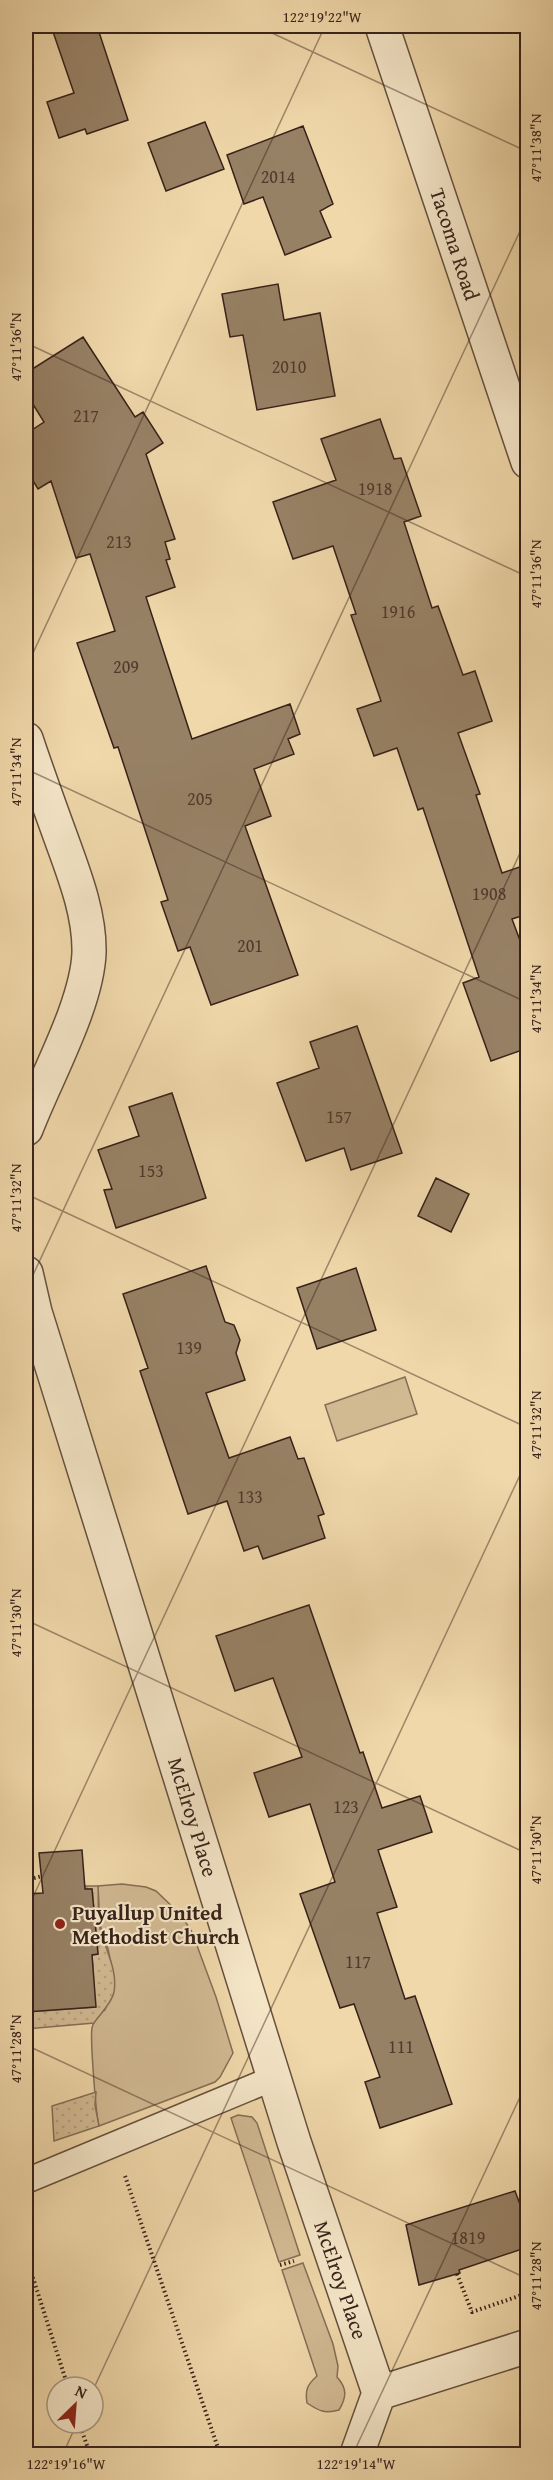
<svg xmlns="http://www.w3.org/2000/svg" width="553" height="2480" font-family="'Gentium Book Plus',serif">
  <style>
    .grass { fill: #d1b992; stroke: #846e56; stroke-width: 1.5 }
    .garden { fill: url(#garden-dots); stroke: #846e56; stroke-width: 1.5 }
    .building { fill: #978165; stroke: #37221a; stroke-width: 1.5 }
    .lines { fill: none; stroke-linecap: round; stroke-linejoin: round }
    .lane-casing { stroke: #65503e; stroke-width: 27 }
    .street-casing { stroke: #65503e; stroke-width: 36 }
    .path { stroke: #37221a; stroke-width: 4; stroke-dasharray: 1.5 3; stroke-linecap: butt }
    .lane { stroke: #f5e6c8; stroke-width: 24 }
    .street { stroke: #f5e6c8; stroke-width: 33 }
    .ticks { fill: none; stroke: #37221a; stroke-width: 1.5; stroke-opacity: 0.45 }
    .poi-dot { fill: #8f2418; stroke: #f5e6c8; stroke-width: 2 }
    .labels { text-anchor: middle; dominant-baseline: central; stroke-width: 4.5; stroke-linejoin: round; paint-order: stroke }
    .number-label { font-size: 18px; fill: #4f3a2d }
    .street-label { font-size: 21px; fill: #37221a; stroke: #f5e6c8 }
    .poi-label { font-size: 21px; font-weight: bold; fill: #37221a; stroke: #f5e6c8; text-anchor: start }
    .neatline { fill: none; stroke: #37221a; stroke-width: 2 }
    .ticks-label { font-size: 15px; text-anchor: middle; fill: #37221a }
  </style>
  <defs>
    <pattern id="garden-dots" width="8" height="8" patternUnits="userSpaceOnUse" patternTransform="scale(1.5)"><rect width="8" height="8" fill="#d1b992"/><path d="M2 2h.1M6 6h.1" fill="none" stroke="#b49f7d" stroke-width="1.8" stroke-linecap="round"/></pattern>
  </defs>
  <rect width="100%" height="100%" fill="#f0d8aa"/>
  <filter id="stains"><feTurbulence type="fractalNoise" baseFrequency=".00333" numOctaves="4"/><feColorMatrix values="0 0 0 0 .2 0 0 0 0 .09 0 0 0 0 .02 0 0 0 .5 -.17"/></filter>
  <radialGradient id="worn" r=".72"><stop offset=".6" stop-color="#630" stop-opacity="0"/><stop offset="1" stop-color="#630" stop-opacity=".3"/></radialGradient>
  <!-- grass -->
  <path class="grass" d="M 405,1377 L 417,1414 L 337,1441 L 325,1405 Z
    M 122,1884 L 146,1887 L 156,1891 L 181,1915 L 192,1932 L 216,1997 L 233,2053 L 220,2077 L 215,2082 L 99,2126 C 96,2116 90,2038 92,2028 C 93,2022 100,2012 105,2010 L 114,1977 L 108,1949 L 100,1925 L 98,1886 Z
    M 238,2115 L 252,2117 L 257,2123 L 300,2255 L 279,2262 L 231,2118 Z
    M 303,2263 L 333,2344 L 338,2366 L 337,2377 C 347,2388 347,2397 339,2410 C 325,2414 319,2411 307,2403 C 305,2390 307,2385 317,2376 L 282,2270 Z"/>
  <!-- garden -->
  <path class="garden" d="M 85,1886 L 98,1886 C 99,1899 97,1915 100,1928 C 105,1949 118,1970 114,1992 C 112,2003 100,2014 94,2023 L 26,2029 L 26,2012 L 95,2007 L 92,1955 L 98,1954 L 92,1889 L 85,1889 Z
    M 96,2092 L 95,2105 L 99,2126 L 54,2141 L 52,2106 Z"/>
  <!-- building -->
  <path class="building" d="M 51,26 L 97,26 L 128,120 L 87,134 L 85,129 L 59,138 L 47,102 L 74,93 Z
    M 205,122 L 224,169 L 166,191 L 148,143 Z
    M 303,126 L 333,204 L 320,211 L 331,237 L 285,255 L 263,197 L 244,204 L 227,155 Z
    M 278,284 L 284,320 L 320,313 L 335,396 L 257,410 L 243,335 L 230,337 L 222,294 Z
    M 83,337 L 135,417 L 143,412 L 163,443 L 146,454 L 175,539 L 165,542 L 170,559 L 166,560 L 175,587 L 146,597 L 192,739 L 290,704 L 300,734 L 288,739 L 294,754 L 254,769 L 271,816 L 245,826 L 298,975 L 211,1005 L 190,947 L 178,951 L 161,902 L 168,900 L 118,747 L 114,748 L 77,643 L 115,631 L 90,554 L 76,558 L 51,481 L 38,489 L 26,469 L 26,434 L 44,422 L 26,393 L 26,373 Z
    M 380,419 L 394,459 L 401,458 L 421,516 L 404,522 L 432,608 L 438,606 L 463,675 L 475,671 L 492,721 L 458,733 L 480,794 L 476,795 L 502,873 L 528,864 L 528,914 L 512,919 L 528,962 L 528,1048 L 491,1061 L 463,983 L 479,977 L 423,808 L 418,810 L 397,748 L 374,756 L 357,709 L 381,701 L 351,615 L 356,614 L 333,546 L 293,559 L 273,502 L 336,480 L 321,439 Z
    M 357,1026 L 402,1153 L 351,1170 L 344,1148 L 306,1161 L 277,1083 L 319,1068 L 310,1042 Z
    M 172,1093 L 206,1198 L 116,1228 L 104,1190 L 112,1189 L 98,1150 L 139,1136 L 129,1107 Z
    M 436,1178 L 469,1194 L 451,1232 L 418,1216 Z
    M 206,1266 L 225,1322 L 234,1325 L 240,1340 L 236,1353 L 245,1380 L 206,1393 L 229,1458 L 290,1437 L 298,1459 L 304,1458 L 324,1514 L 318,1516 L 325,1538 L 263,1559 L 258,1546 L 244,1551 L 227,1501 L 188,1514 L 140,1371 L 148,1368 L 123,1294 Z
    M 356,1268 L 376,1330 L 317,1349 L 297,1288 Z
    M 309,1605 L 360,1753 L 363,1752 L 382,1808 L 420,1796 L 432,1832 L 378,1850 L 397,1907 L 377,1913 L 405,1999 L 415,1996 L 452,2104 L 380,2128 L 365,2082 L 380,2077 L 354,2004 L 340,2008 L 300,1894 L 335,1882 L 310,1804 L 269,1817 L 254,1773 L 302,1757 L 273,1678 L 235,1691 L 216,1636 Z
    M 82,1850 L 85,1889 L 92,1889 L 98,1954 L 92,1955 L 96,2007 L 26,2012 L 26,1894 L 43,1893 L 39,1853 Z
    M 515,2191 L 528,2226 L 528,2247 L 459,2270 L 460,2273 L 419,2285 L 406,2225 Z"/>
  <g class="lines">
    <!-- lane casing -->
    <g class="lane-casing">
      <path id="lane" d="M 26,2181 L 274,2078"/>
    </g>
    <!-- street casing -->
    <g class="street-casing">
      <path id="street" d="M 382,26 L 528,462
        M 26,739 C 37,772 49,805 61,838 C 74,874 90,914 89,953 C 87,1005 45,1079 26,1129
        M 26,1273 L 35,1312 L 294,2142 L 379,2393
        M 379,2393 L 528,2346
        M 357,2454 L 379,2393"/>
    </g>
    <!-- path -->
    <path class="path" d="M 26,1846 L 30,1860
      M 26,1865 L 31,1879 L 42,1876
      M 26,2110 L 28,2144
      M 125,2176 L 220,2454
      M 26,2256 L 68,2387
      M 280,2265 L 294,2261
      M 457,2274 L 472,2312 L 528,2293
      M 79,2423 L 90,2454"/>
    <!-- lane -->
    <use href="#lane" class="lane"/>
    <!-- street -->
    <use href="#street" class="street"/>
  </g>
  <!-- ticks -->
  <path class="ticks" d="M 257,26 L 528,152M 26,46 L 35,26M 26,343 L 528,577M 26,668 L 325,26M 26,769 L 528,1003M 26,1194 L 528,1428M 26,1290 L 528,214M 26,1620 L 528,1854M 26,1912 L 528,836M 26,2045 L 528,2279M 93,2390 L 528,1458M 63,2454 L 77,2423M 353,2454 L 528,2080"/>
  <!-- markers -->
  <circle class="poi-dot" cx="60" cy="1924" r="6"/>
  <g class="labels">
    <!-- number labels -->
    <g class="number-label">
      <text x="278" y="176">2014</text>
      <text x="289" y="366">2010</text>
      <text x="86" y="415">217</text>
      <text x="375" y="488">1918</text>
      <text x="119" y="541">213</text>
      <text x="398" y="611">1916</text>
      <text x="126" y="666">209</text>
      <text x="200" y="798">205</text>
      <text x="489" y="893">1908</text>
      <text x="250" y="945">201</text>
      <text x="339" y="1116">157</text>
      <text x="151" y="1170">153</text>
      <text x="189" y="1347">139</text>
      <text x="250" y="1496">133</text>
      <text x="346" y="1806">123</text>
      <text x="358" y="1961">117</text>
      <text x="401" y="2046">111</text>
      <text x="468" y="2237">1819</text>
    </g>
    <!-- street labels -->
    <g class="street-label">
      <text transform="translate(455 244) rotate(72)">Tacoma Road</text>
      <text transform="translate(193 1817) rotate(73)">McElroy Place</text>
      <text transform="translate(341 2280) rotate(71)">McElroy Place</text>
    </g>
    <!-- poi labels -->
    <g class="poi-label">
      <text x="72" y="1912">Puyallup United<tspan x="72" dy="24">Methodist Church</tspan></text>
    </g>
  </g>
  <!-- margin -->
  <rect width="553" height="2480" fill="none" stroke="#f0d8aa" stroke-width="66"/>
  <!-- north arrow -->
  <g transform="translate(75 2405) rotate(25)"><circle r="28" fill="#f5e6c8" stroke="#a99882" stroke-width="1.5"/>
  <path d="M0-4.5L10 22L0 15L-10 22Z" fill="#8f2418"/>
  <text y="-9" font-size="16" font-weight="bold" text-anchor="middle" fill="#37221a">N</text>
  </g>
  <rect x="33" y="33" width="487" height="2414" class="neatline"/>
  <g class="ticks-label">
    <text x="322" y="22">122°19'22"W</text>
    <text transform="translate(536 148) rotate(-90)" y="5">47°11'38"N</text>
    <text transform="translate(16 347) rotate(-90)" y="5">47°11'36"N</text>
    <text transform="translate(536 574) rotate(-90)" y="5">47°11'36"N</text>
    <text transform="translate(16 772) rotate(-90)" y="5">47°11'34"N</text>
    <text transform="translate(536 999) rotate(-90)" y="5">47°11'34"N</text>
    <text transform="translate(16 1198) rotate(-90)" y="5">47°11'32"N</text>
    <text transform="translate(536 1425) rotate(-90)" y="5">47°11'32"N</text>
    <text transform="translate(16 1623) rotate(-90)" y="5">47°11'30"N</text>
    <text transform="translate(536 1850) rotate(-90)" y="5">47°11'30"N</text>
    <text transform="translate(16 2049) rotate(-90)" y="5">47°11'28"N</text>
    <text transform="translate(536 2276) rotate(-90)" y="5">47°11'28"N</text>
    <text x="66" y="2469">122°19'16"W</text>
    <text x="356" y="2469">122°19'14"W</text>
  </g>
  <rect width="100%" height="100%" filter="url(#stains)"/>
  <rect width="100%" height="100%" fill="url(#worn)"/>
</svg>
